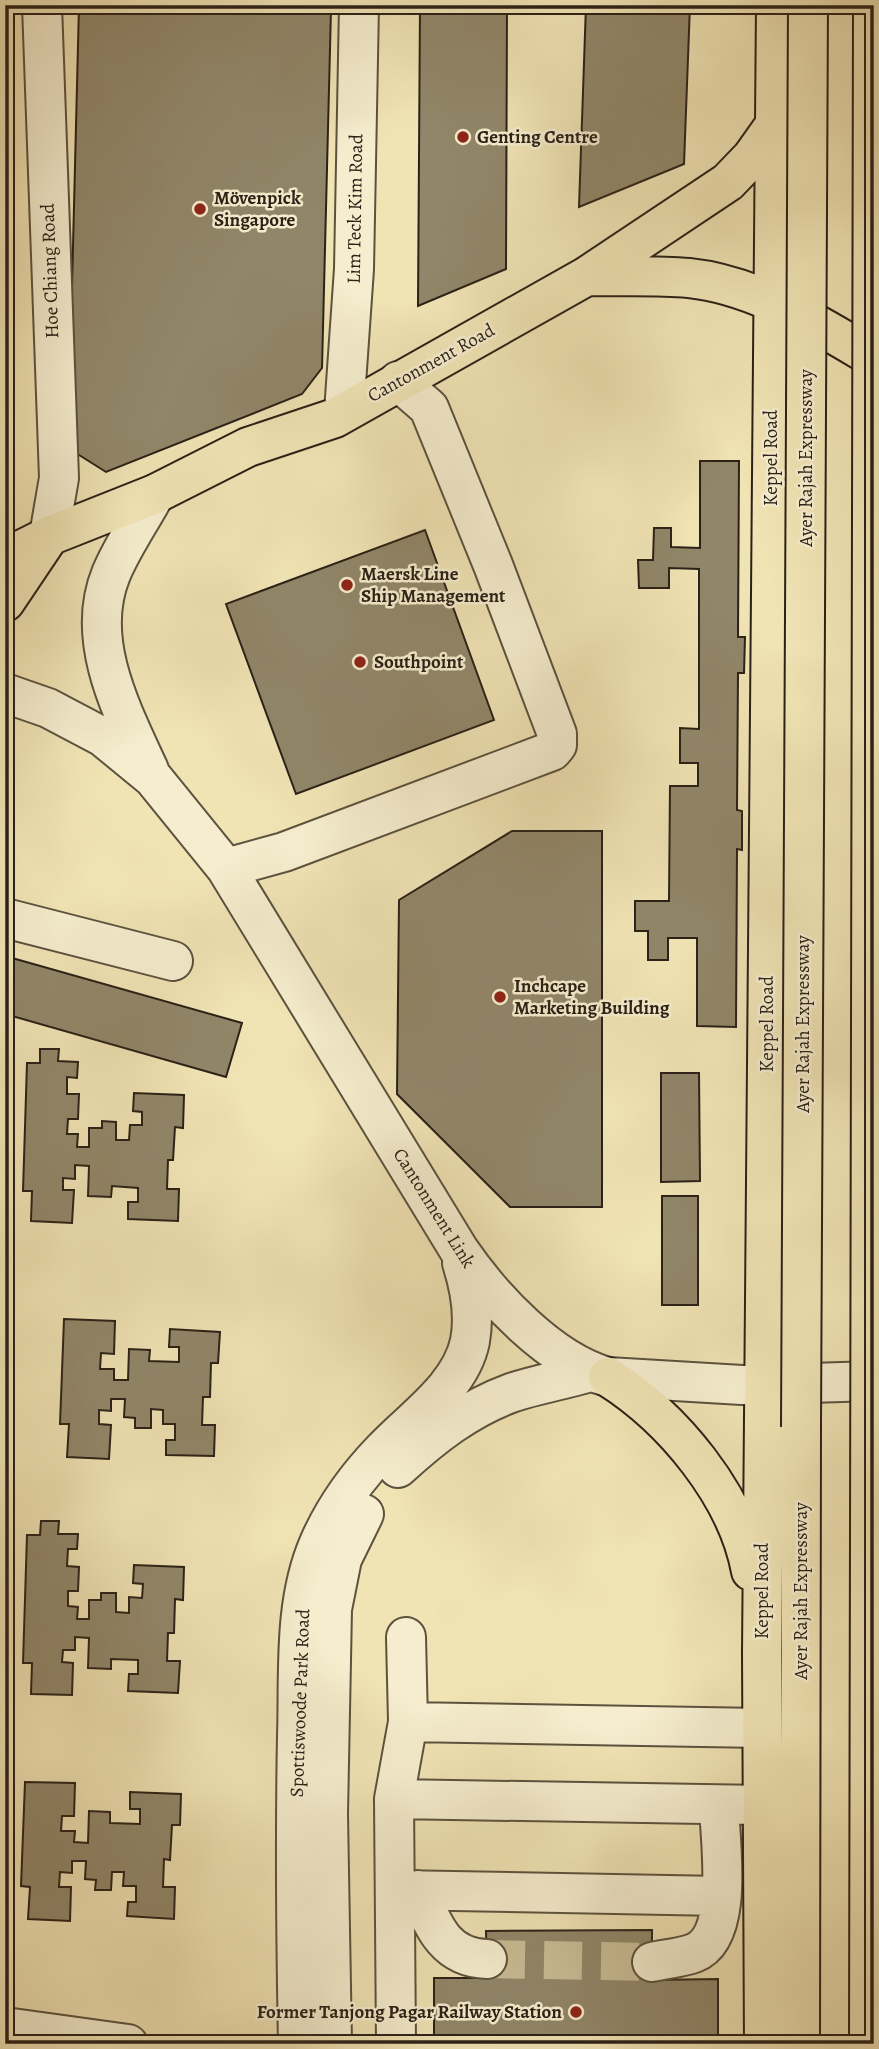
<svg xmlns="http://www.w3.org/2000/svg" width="879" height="2049" font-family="Alegreya,serif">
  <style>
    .building { fill: #918669; stroke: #2b2117; stroke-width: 2 }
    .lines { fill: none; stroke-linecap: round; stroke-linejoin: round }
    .minor-tunnel { stroke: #c9bc95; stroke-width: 38; stroke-dasharray: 38 19; stroke-linecap: butt }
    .minor-casing { stroke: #5c523e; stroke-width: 42 }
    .major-casing { stroke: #2b2117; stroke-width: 42 }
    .highway-casing { stroke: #2b2117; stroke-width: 42 }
    .minor { stroke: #f5edce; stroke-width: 38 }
    .major { stroke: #f0e3b4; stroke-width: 38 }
    .highway { stroke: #f0e3b4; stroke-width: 38 }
    .highway-bridge-casing { stroke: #2b2117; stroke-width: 42; stroke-linecap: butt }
    .highway-bridge { stroke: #f0e3b4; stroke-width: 38 }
    .poi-dot { fill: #8f2418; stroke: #f5edce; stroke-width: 2.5 }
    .labels { text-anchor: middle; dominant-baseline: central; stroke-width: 5; stroke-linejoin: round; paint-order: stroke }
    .poi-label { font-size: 19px; font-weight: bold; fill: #2b2117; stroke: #f5edce; text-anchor: start }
    .street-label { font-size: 19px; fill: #2b2117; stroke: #f5edce }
  </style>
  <rect width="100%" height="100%" fill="#f0e3b4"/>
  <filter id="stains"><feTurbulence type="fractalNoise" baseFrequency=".00286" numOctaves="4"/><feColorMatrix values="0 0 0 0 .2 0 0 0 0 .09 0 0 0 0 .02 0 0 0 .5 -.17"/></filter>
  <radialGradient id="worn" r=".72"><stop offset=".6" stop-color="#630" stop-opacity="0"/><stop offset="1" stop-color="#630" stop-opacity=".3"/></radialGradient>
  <!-- building -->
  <path class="building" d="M 79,5 L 331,9 L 322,368 L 302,394 L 106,472 L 68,448 Z
    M 420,5 L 507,5 L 506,269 L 418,306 Z
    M 586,5 L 690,5 L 684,164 L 579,207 Z
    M 700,461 L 739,461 L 738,637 L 745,637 L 744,673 L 738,673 L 737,810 L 742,811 L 742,850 L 737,849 L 736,1027 L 697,1026 L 697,938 L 668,938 L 668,960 L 648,960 L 648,931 L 635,931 L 635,901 L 669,901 L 670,786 L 698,786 L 698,763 L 680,763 L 680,728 L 699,729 L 699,569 L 669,568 L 669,588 L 639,588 L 638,560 L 653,560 L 654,528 L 671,528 L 671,547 L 700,548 Z
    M 425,530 L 494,720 L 296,794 L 226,604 Z
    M 512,831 L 602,831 L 602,1207 L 510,1207 L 397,1094 L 399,900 Z
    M 5,956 L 242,1023 L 226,1077 L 5,1014 Z
    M 40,1049 L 59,1049 L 58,1061 L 78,1062 L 77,1078 L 67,1077 L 67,1094 L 79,1094 L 78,1119 L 68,1119 L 67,1134 L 78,1134 L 77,1147 L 89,1147 L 89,1128 L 102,1128 L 102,1121 L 116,1122 L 116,1140 L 129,1140 L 130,1125 L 142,1125 L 142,1112 L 133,1111 L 134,1093 L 184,1095 L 183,1128 L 175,1127 L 173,1160 L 168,1160 L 167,1189 L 179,1189 L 178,1221 L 128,1219 L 128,1202 L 138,1202 L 138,1188 L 112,1186 L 111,1197 L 88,1196 L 89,1166 L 75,1165 L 75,1179 L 63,1178 L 63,1190 L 74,1190 L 72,1223 L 31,1221 L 32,1191 L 23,1191 L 27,1063 L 40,1063 Z
    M 661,1073 L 699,1073 L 700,1181 L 661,1182 Z
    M 662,1196 L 698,1196 L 698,1305 L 662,1305 Z
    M 64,1319 L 115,1321 L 114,1354 L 101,1353 L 100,1369 L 114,1369 L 114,1380 L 128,1380 L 129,1349 L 150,1350 L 149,1361 L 179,1362 L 179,1347 L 169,1347 L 170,1329 L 220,1332 L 218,1363 L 211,1363 L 210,1397 L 203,1397 L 202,1425 L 215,1425 L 214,1456 L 166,1455 L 166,1440 L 175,1440 L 175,1424 L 163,1424 L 163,1410 L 151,1409 L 151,1428 L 135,1428 L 135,1418 L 124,1417 L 125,1399 L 111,1399 L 111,1411 L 99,1410 L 99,1424 L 111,1425 L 109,1459 L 67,1457 L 69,1424 L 60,1424 Z
    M 41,1521 L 59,1521 L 58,1534 L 78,1534 L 77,1549 L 68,1549 L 67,1566 L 79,1567 L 78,1591 L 68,1591 L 68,1606 L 78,1607 L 77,1619 L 89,1619 L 89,1600 L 101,1600 L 101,1593 L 116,1593 L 116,1612 L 129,1613 L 129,1597 L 142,1598 L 143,1584 L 133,1583 L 134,1565 L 184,1567 L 183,1600 L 175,1599 L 174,1633 L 168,1633 L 167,1661 L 180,1661 L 178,1693 L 128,1691 L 129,1674 L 138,1674 L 138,1660 L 111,1659 L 111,1669 L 88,1668 L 89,1638 L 75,1637 L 75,1650 L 63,1650 L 62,1662 L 73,1663 L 72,1695 L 31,1694 L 32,1663 L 23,1663 L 27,1535 L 40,1535 Z
    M 25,1782 L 75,1783 L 74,1816 L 62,1816 L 61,1831 L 75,1831 L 74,1842 L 88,1843 L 89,1811 L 110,1812 L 110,1823 L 140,1824 L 140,1809 L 130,1809 L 130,1792 L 181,1794 L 180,1825 L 172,1825 L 170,1860 L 164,1859 L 163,1887 L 175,1887 L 174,1919 L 127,1916 L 128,1902 L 136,1902 L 136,1886 L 123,1886 L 124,1872 L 112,1872 L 111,1890 L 95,1890 L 96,1880 L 85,1879 L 86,1861 L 72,1861 L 72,1873 L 60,1872 L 59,1887 L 71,1887 L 70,1921 L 28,1919 L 30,1887 L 21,1886 Z
    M 652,1930 L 652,1980 L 718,1979 L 718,2044 L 434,2044 L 434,1978 L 487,1978 L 486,1931 Z"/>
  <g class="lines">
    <!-- minor-tunnel -->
    <path class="minor-tunnel" d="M 487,1959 L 652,1962"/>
    <!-- minor casing -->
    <g class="minor-casing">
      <path id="minor" d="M 42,5 L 59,478 L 49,536
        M 344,412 L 354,269 L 359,5
        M 5,693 L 48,708 L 103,737 L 153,778 L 226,868 L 459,1250 C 492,1298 550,1361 608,1377 L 742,1385 L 874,1381
        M 149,770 C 122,711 84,640 111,574 C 122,547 141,520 155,494
        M 226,868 L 284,852 L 552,751 L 557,745 L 557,734 L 493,565 L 429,408 L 398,381
        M 5,918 L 173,961
        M 398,1468 C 432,1437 467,1409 511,1393 C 537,1384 564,1380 590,1372
        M 408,1722 L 762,1728
        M 394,1799 L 764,1805
        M 396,1890 L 721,1896
        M 418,1890 C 433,1925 444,1958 487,1959
        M 652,1962 C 665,1959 681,1958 694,1953 C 735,1937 720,1842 719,1806
        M 5,2027 L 128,2044
        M 298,2044 C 296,1941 295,1839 297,1736 C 299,1672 293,1603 319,1543 C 334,1509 356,1478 382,1451 C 412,1419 461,1387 470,1341 C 475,1314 470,1288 462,1263
        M 332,2044 L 328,1814 L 332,1609 L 342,1559 L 364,1514
        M 396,2044 L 394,1799 L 408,1722 L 406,1637"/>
    </g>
    <!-- major casing -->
    <g class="major-casing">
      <path id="major" d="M 587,276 C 621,277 655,275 689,278 C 756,285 817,324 874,358
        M 5,558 L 49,536 L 155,494 L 248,447 L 335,418 L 587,276 L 728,182 L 752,157 L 774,126
        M 5,602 L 48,538"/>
    </g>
    <!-- highway casing -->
    <g class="highway-casing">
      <path id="highway" d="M 608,1377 C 673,1418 737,1495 751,1571
        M 764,2044 L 762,1653 L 776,5
        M 800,2044 L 801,1427"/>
    </g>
    <!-- minor -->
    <use href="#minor" class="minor"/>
    <!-- major -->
    <use href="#major" class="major"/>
    <!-- highway -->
    <use href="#highway" class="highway"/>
    <!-- highway-bridge casing -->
    <g class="highway-bridge-casing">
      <path id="highway-bridge" d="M 801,1427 L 808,5
        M 869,2044 L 873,5"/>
    </g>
    <!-- highway-bridge -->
    <use href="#highway-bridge" class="highway-bridge"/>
  </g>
  <!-- markers -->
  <g class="poi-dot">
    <circle cx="463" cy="137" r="7"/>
    <circle cx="200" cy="209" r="7"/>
    <circle cx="347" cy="585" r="7"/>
    <circle cx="360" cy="662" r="7"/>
    <circle cx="500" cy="997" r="7"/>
    <circle cx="576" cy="2012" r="7"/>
  </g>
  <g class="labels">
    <!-- poi labels -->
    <g class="poi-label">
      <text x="477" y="137">Genting Centre</text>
      <text x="214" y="198">Mövenpick<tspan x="214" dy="22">Singapore</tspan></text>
      <text x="361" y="574">Maersk Line<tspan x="361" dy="22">Ship Management</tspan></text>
      <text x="374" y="662">Southpoint</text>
      <text x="514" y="986">Inchcape<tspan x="514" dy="22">Marketing Building</tspan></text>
      <text x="562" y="2012" text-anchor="end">Former Tanjong Pagar Railway Station</text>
    </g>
    <!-- street labels -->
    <g class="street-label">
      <text transform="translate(355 209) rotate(-89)">Lim Teck Kim Road</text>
      <text transform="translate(50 271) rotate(-92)">Hoe Chiang Road</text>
      <text transform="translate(431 363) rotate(-29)">Cantonment Road</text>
      <text transform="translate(771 458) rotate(-90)">Keppel Road</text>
      <text transform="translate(806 458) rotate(-90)">Ayer Rajah Expressway</text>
      <text transform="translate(767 1024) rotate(-90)">Keppel Road</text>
      <text transform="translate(803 1024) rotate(-90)">Ayer Rajah Expressway</text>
      <text transform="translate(434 1208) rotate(58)">Cantonment Link</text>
      <text transform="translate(762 1591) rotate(-90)">Keppel Road</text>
      <text transform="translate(801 1591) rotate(-90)">Ayer Rajah Expressway</text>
      <text transform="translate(300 1703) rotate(-88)">Spottiswoode Park Road</text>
    </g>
  </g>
  <!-- margin -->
  <rect width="879" height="2049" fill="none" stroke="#f0e3b4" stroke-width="28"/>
  <rect x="7" y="7" width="865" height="2035" fill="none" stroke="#2b2117" stroke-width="3.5"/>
  <rect x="14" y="14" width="851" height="2021" fill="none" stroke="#2b2117" stroke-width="2"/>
  <rect width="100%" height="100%" filter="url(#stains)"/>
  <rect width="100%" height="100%" fill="url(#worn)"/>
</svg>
